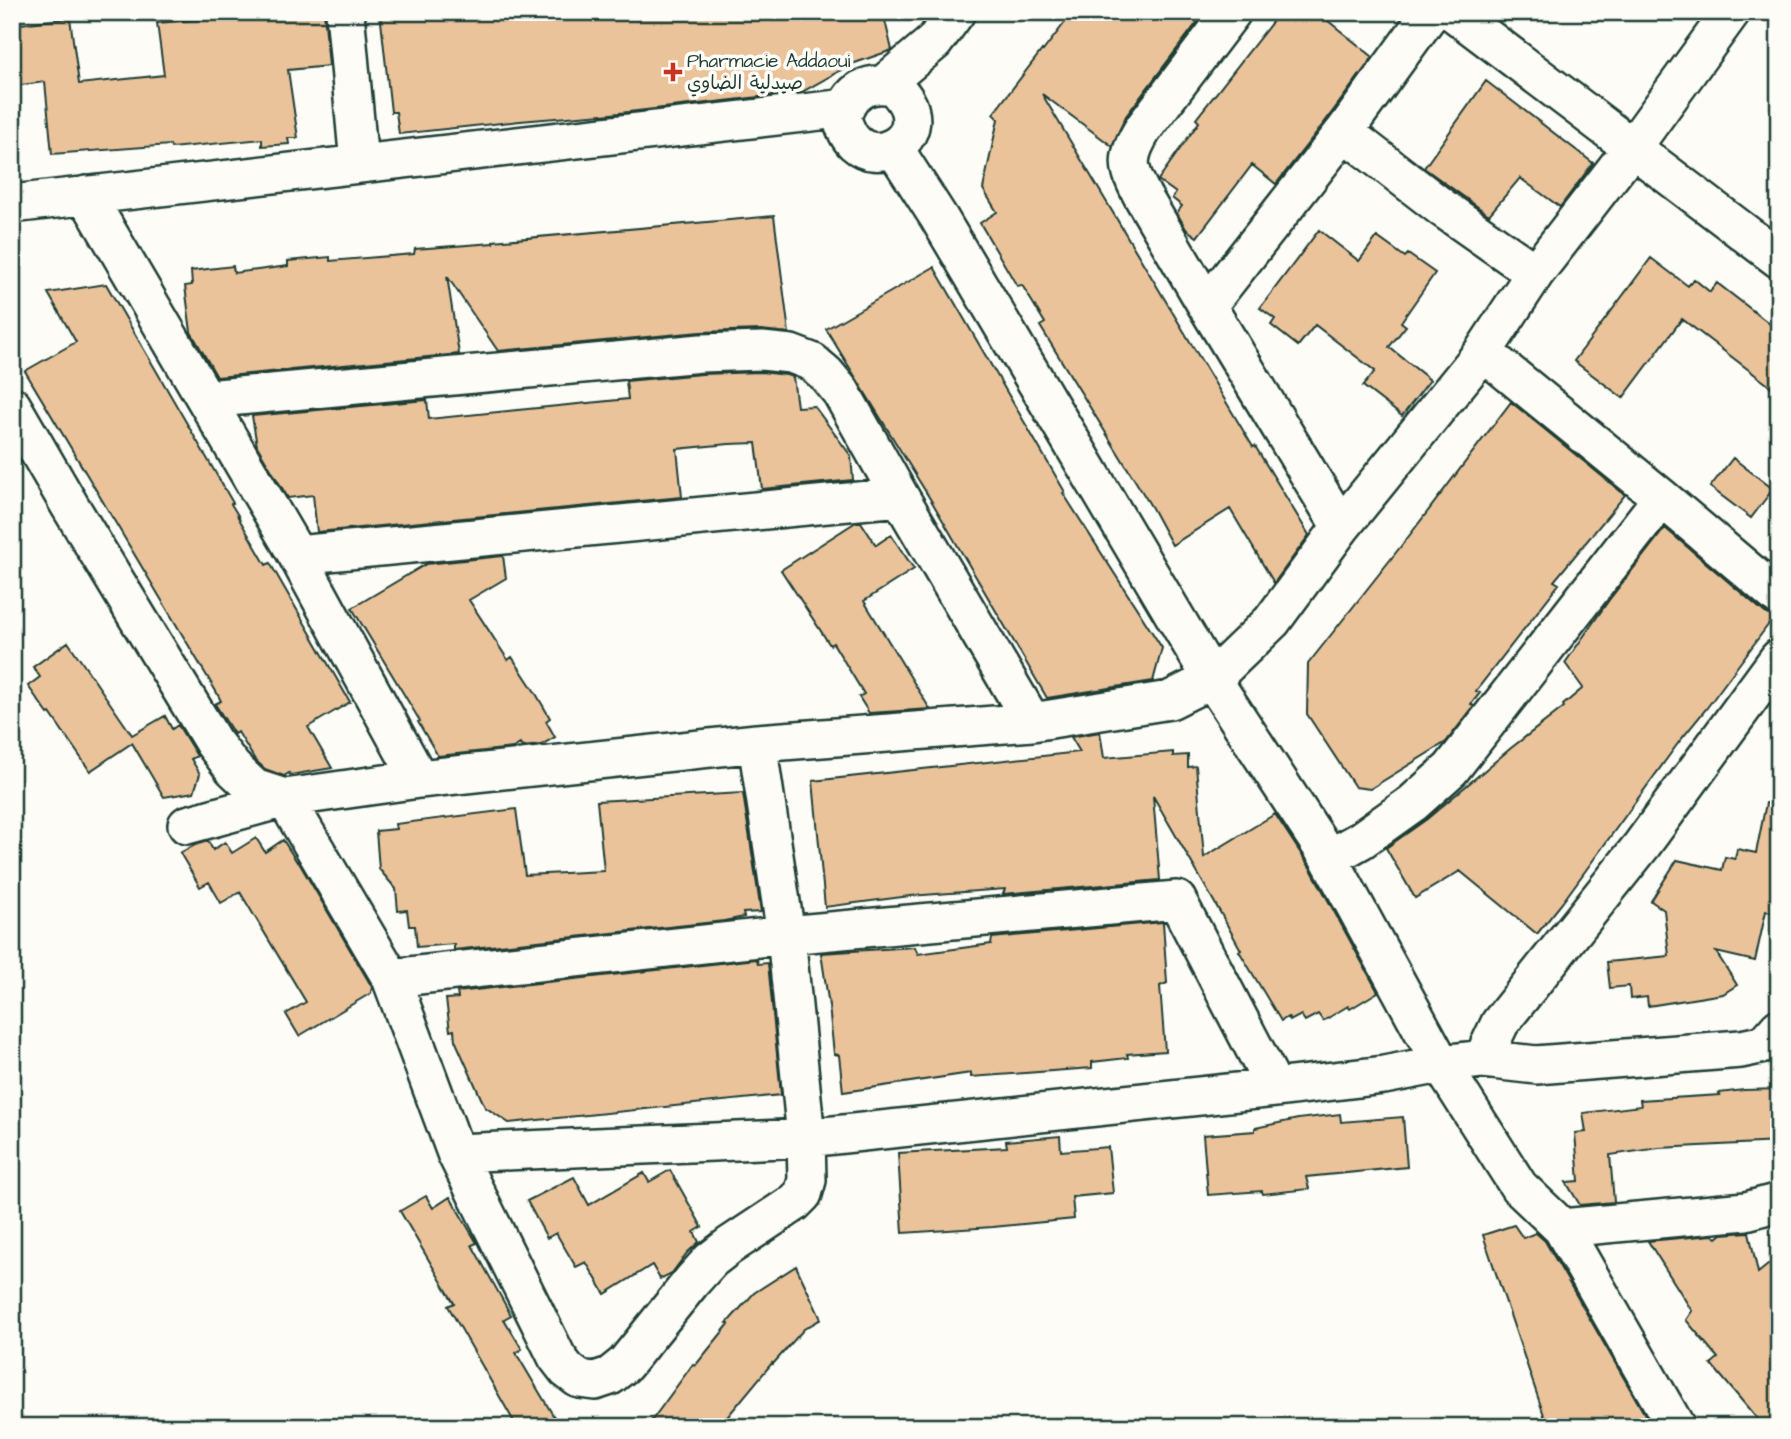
<svg xmlns="http://www.w3.org/2000/svg" width="1791" height="1439" font-family="'Architects Daughter','Playpen Sans Arabic',sans-serif">
  <style>
    .building { fill: #ebc39b; stroke: #1f3d34; stroke-width: 2 }
    .lines { fill: none; stroke-linecap: round; stroke-linejoin: round }
    .street-casing { stroke: #1f3d34; stroke-width: 42 }
    .street { stroke: #fdfcf7; stroke-width: 37 }
    .poi-dot { fill: #c8321e; stroke: #fdfcf7; stroke-width: 2.5 }
    .labels { text-anchor: middle; dominant-baseline: central; stroke-width: 7; stroke-linejoin: round; paint-order: stroke }
    .poi-label { font-size: 19px; fill: #1f3d34; stroke: #fdfcf7; text-anchor: start }
  </style>
  <rect width="100%" height="100%" fill="#fdfcf7"/>
  <filter id="ink" filterUnits="userSpaceOnUse"><feTurbulence type="fractalNoise" baseFrequency=".0143" numOctaves="2"/><feDisplacementMap in="SourceGraphic" scale="14" xChannelSelector="R" yChannelSelector="G"/><feConvolveMatrix kernelMatrix="1 2 1 2 8 2 1 2 1" color-interpolation-filters="sRGB"/></filter>
  <g filter="url(#ink)">
    <!-- building -->
    <path class="building" d="M 288,12 L 324,12 L 329,66 L 288,70 L 298,138 L 288,138 L 289,144 L 262,146 L 262,139 L 171,148 L 170,145 L 52,154 L 45,82 L 12,86 L 12,25 L 70,18 L 79,84 L 164,75 L 157,23 Z
      M 380,12 L 883,12 L 892,50 L 852,64 L 802,92 L 602,115 L 602,114 L 520,121 L 399,134 L 396,112 L 391,112 Z
      M 1073,12 L 1205,12 L 1126,116 L 1112,146 L 1042,94 L 1253,447 L 1255,446 L 1309,535 L 1274,583 L 1230,509 L 1172,545 L 1152,508 L 1040,326 L 1045,323 L 1022,285 L 1017,286 L 980,223 L 997,212 L 983,189 L 998,119 L 993,114 L 1042,50 L 1043,51 Z
      M 1280,12 L 1317,12 L 1373,57 L 1327,119 L 1276,184 L 1252,165 L 1197,237 L 1186,229 L 1177,213 L 1182,206 L 1172,198 L 1176,193 L 1158,180 L 1199,122 L 1196,119 Z
      M 1486,81 L 1593,163 L 1560,207 L 1520,178 L 1489,215 L 1424,168 Z
      M 774,216 L 789,333 L 761,330 L 700,332 L 498,351 L 447,276 L 459,354 L 217,377 L 191,332 L 185,286 L 192,285 L 191,271 L 233,266 L 234,273 L 288,266 L 288,261 L 330,257 L 330,261 L 414,254 L 415,249 L 493,243 L 493,241 Z
      M 1319,230 L 1359,261 L 1377,237 L 1405,257 L 1408,254 L 1435,273 L 1401,322 L 1406,326 L 1389,347 L 1430,380 L 1402,416 L 1363,386 L 1375,371 L 1315,325 L 1298,346 L 1271,325 L 1275,319 L 1260,308 Z
      M 1651,258 L 1688,286 L 1694,279 L 1710,292 L 1717,283 L 1779,331 L 1779,393 L 1682,319 L 1623,398 L 1574,361 Z
      M 934,267 L 1065,492 L 1063,493 L 1162,648 L 1153,681 L 1047,698 L 932,502 L 826,329 Z
      M 106,284 L 233,503 L 231,504 L 239,517 L 238,517 L 266,565 L 270,563 L 350,702 L 308,727 L 332,768 L 290,775 L 289,773 L 284,776 L 265,769 L 255,760 L 238,732 L 234,734 L 215,704 L 221,701 L 217,693 L 25,371 L 76,342 L 48,293 Z
      M 761,372 L 786,375 L 793,377 L 797,407 L 814,406 L 851,456 L 853,480 L 762,489 L 756,443 L 729,444 L 677,449 L 682,497 L 317,532 L 313,495 L 288,498 L 257,446 L 252,416 L 427,400 L 429,419 L 628,399 L 626,381 L 702,374 Z
      M 1511,402 L 1625,495 L 1554,581 L 1559,584 L 1476,691 L 1480,693 L 1471,704 L 1474,706 L 1446,742 L 1370,789 L 1355,787 L 1307,714 L 1308,664 L 1409,536 Z
      M 1733,458 L 1773,489 L 1751,518 L 1710,487 Z
      M 856,522 L 861,522 L 876,545 L 891,535 L 914,569 L 864,601 L 930,709 L 869,713 L 859,697 L 864,694 L 833,643 L 830,645 L 781,570 Z
      M 1665,528 L 1765,613 L 1774,617 L 1706,709 L 1679,742 L 1562,903 L 1537,934 L 1460,871 L 1415,898 L 1386,848 L 1427,819 L 1511,748 L 1564,707 L 1563,705 L 1583,688 L 1565,663 L 1609,600 Z
      M 503,556 L 506,578 L 469,600 L 508,660 L 512,657 L 535,692 L 550,718 L 546,721 L 555,737 L 541,745 L 522,747 L 520,744 L 513,748 L 438,756 L 418,722 L 420,721 L 352,608 L 426,564 Z
      M 68,642 L 132,735 L 165,716 L 172,729 L 178,725 L 197,756 L 191,759 L 200,774 L 194,792 L 164,797 L 132,743 L 90,771 L 50,713 L 48,714 L 28,686 L 40,677 L 33,667 Z
      M 1100,732 L 1104,758 L 1173,752 L 1173,756 L 1188,755 L 1188,767 L 1196,766 L 1204,857 L 1275,814 L 1311,869 L 1378,992 L 1350,1009 L 1348,1006 L 1323,1021 L 1318,1014 L 1305,1021 L 1301,1015 L 1290,1021 L 1288,1017 L 1281,1021 L 1239,951 L 1241,950 L 1220,912 L 1153,796 L 1160,880 L 1003,894 L 1005,889 L 964,892 L 910,896 L 825,907 L 813,781 L 1080,752 L 1071,737 Z
      M 743,793 L 761,912 L 743,913 L 744,917 L 724,921 L 454,950 L 454,944 L 417,947 L 415,926 L 409,926 L 407,910 L 398,911 L 396,889 L 379,869 L 376,831 L 396,829 L 395,824 L 516,809 L 525,875 L 604,871 L 597,801 Z
      M 1766,803 L 1779,804 L 1779,899 L 1776,913 L 1766,911 L 1755,961 L 1716,952 L 1737,985 L 1723,994 L 1648,1006 L 1647,997 L 1630,999 L 1629,986 L 1610,988 L 1607,962 L 1669,956 L 1664,910 L 1651,901 L 1677,860 L 1722,870 L 1725,857 L 1735,859 L 1737,849 L 1756,853 Z
      M 256,838 L 265,852 L 283,840 L 297,862 L 298,861 L 372,987 L 371,993 L 299,1036 L 286,1014 L 306,1002 L 240,892 L 221,903 L 209,882 L 200,887 L 180,853 L 195,845 L 208,841 L 213,850 L 225,842 L 232,853 Z
      M 1163,922 L 1167,983 L 1160,986 L 1165,1051 L 1127,1054 L 1128,1058 L 1092,1062 L 1092,1068 L 971,1077 L 971,1073 L 843,1092 L 839,1055 L 834,1054 L 829,1006 L 821,953 L 915,947 L 918,954 L 991,944 L 992,938 Z
      M 757,959 L 758,964 L 768,963 L 781,1095 L 509,1123 L 485,1107 L 455,1040 L 454,1030 L 450,1031 L 446,999 L 458,998 L 457,992 Z
      M 1779,1089 L 1779,1142 L 1659,1148 L 1610,1155 L 1614,1202 L 1580,1205 L 1566,1182 L 1579,1181 L 1575,1133 L 1586,1132 L 1583,1113 L 1641,1106 L 1640,1100 L 1720,1095 L 1719,1093 L 1744,1090 Z
      M 1340,1114 L 1341,1122 L 1403,1117 L 1407,1167 L 1306,1177 L 1309,1189 L 1263,1194 L 1262,1191 L 1208,1195 L 1203,1135 L 1255,1131 L 1255,1128 L 1298,1119 Z
      M 1060,1136 L 1061,1151 L 1108,1147 L 1113,1193 L 1072,1197 L 1074,1219 L 993,1227 L 903,1233 L 898,1153 L 1007,1147 L 1006,1141 Z
      M 670,1170 L 702,1227 L 694,1232 L 699,1242 L 687,1253 L 672,1273 L 660,1279 L 652,1265 L 605,1294 L 586,1262 L 576,1267 L 556,1233 L 547,1238 L 527,1201 L 574,1177 L 589,1205 L 644,1173 L 649,1182 Z
      M 426,1196 L 433,1208 L 450,1197 L 477,1243 L 472,1245 L 511,1315 L 504,1319 L 522,1349 L 516,1353 L 560,1427 L 517,1427 L 448,1306 L 454,1303 L 400,1211 Z
      M 1514,1225 L 1523,1238 L 1536,1233 L 1545,1241 L 1652,1427 L 1548,1427 L 1483,1235 Z
      M 1749,1232 L 1758,1273 L 1779,1256 L 1779,1427 L 1764,1427 L 1711,1364 L 1718,1358 L 1686,1320 L 1692,1311 L 1648,1241 L 1713,1235 L 1717,1238 L 1722,1234 Z
      M 796,1266 L 821,1319 L 804,1329 L 773,1364 L 772,1363 L 719,1427 L 647,1427 L 693,1364 L 695,1366 L 729,1324 L 727,1323 L 754,1293 Z"/>
    <g class="lines">
      <!-- street casing -->
      <g class="street-casing">
        <path id="street" d="M 345,12 L 359,164
          M 1232,12 L 1143,129 C 1125,159 1127,167 1143,197 L 1207,306 L 1341,527
          M 1431,12 L 1344,132 L 1441,207 L 1535,273
          M 1453,12 L 1779,259
          M 889,80 C 897,90 908,100 910,112 C 917,143 878,164 855,143 C 846,135 843,121 838,109 L 845,109 C 852,91 867,83 886,85 Z
          M 889,80 L 934,42 L 956,12
          M 894,148 L 939,218 L 1212,679 L 1329,858 L 1441,1064 L 1519,1187 L 1562,1228 L 1676,1427
          M 86,195 L 297,555 L 419,779
          M 12,204 L 838,109
          M 1207,306 L 1344,132
          M 1483,352 L 1662,498 L 1779,597
          M 207,399 L 701,353 L 762,351 L 791,354 L 812,362 L 826,374 L 841,392 L 900,497 L 1032,722
          M 12,406 L 70,506 L 213,742 L 233,768 L 254,788 L 285,798 L 419,779 L 757,743 L 1032,722 L 1170,700 L 1212,679 L 1272,621 L 1341,527 L 1483,352 L 1535,273 L 1632,148 L 1731,12
          M 297,555 L 900,497
          M 187,825 L 285,798 L 391,978 L 456,1153 L 557,1357 L 567,1370 L 579,1379 L 595,1381 L 610,1376 L 625,1364 L 692,1281 L 711,1260 L 729,1246 L 794,1203 L 803,1194 L 807,1180 L 806,1138 L 786,935 L 757,743
          M 1329,858 L 1361,840 L 1413,803 L 1451,769 L 1662,498
          M 391,978 L 786,935 L 1177,900 L 1275,1088
          M 1483,1059 L 1500,1023 L 1642,845 L 1779,658
          M 456,1153 L 806,1138 L 1275,1088 L 1384,1075 L 1441,1064 L 1483,1059 L 1536,1065 L 1741,1049 L 1765,1044 L 1779,1028
          M 1562,1228 L 1746,1211 L 1779,1202"/>
      </g>
      <!-- street -->
      <use href="#street" class="street"/>
    </g>
  </g>
  <!-- markers -->
  <path class="poi-dot" d="M669.5 61.5h7v7h7v7h-7v7h-7v-7h-7v-7h7z"/>
  <g class="labels">
    <!-- poi labels -->
    <g class="poi-label">
      <text x="687" y="61">Pharmacie Addaoui<tspan x="687" dy="22">صيدلية الضاوي</tspan></text>
    </g>
  </g>
  <!-- margin -->
  <rect width="1791" height="1439" fill="none" stroke="#fdfcf7" stroke-width="42"/>
  <rect x="21" y="21" width="1749" height="1397" fill="none" stroke="#1f3d34" stroke-width="2.5" filter="url(#ink)"/>
</svg>
